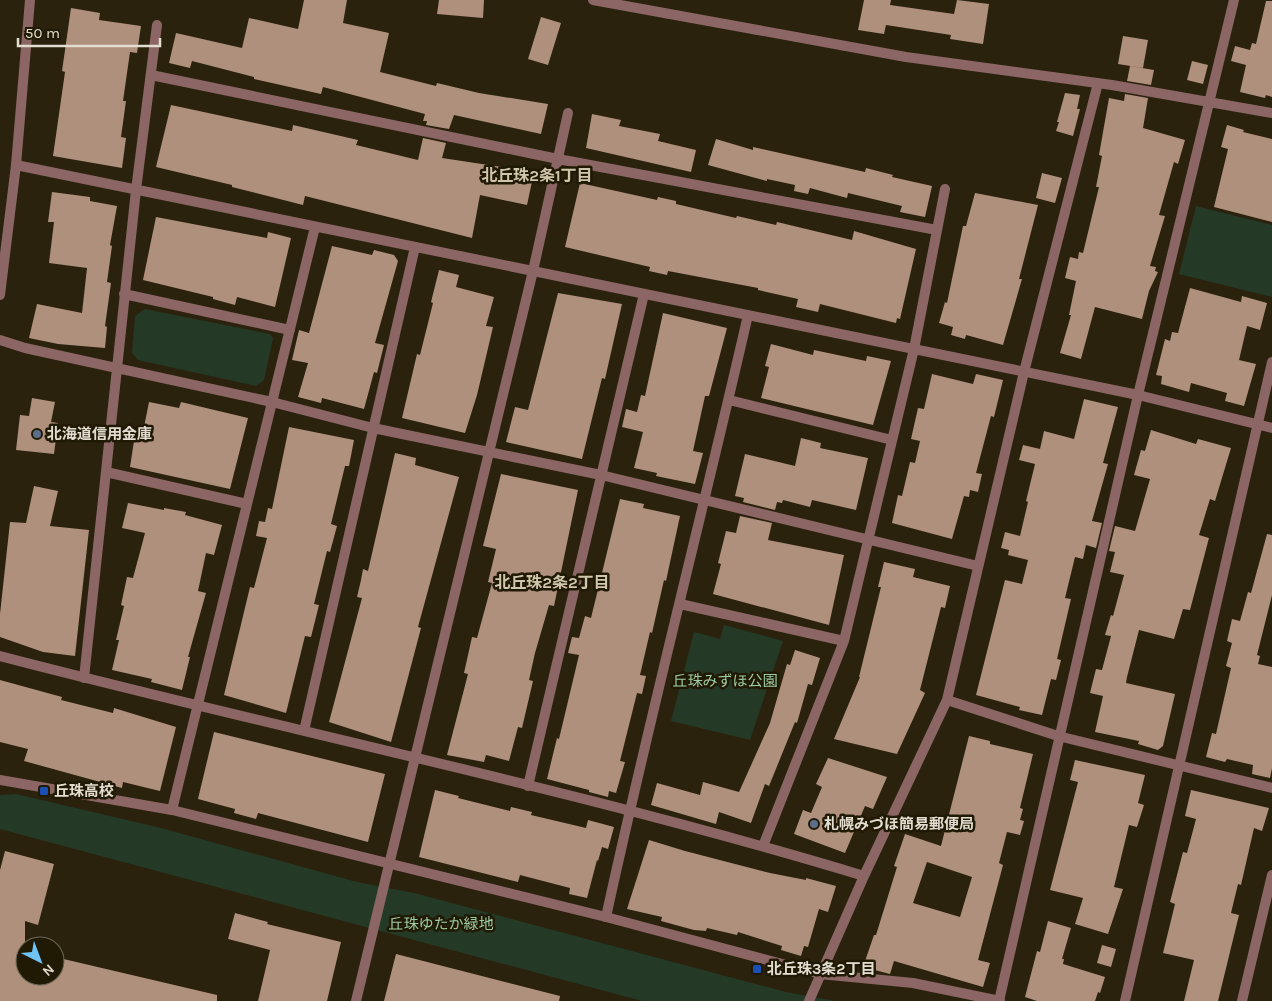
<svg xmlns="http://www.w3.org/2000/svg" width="1272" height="1001" font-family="Karla,'Noto Sans JP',sans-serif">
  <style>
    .green { fill: #243a27 }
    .building { fill: #af907d; fill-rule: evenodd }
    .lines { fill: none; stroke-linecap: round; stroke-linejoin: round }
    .minor { stroke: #8b6664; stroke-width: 10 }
    .tertiary { stroke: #8b6664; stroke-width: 10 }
    .service-dot { fill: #5c6f8a; stroke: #201904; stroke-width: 2 }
    .transit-dot { fill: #1a4fb4; stroke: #201904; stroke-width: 2 }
    .labels { text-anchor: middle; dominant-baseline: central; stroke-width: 5; stroke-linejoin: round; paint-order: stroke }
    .poi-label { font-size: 15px; font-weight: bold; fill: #e2ddd0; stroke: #201904; text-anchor: start }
    .park-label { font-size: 15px; fill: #9dcca3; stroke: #201904 }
    .neighbourhood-label { font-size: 16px; font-weight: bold; fill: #d0c6ac; stroke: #201904 }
  </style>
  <rect width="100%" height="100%" fill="#2a220d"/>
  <!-- green -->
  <path class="green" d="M 1196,206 L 1272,225 L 1272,297 L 1179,274 Z
    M 145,309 L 270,334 L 273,338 L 264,380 L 256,386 L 138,360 L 132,353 L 135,316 Z
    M 724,625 L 783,641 L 750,740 L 671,721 L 694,632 L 720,639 Z
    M 16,794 L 161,828 L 357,882 L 414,893 L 786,992 L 835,1001 L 642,1001 L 0,829 L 0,795 Z"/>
  <!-- building -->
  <path class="building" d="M 304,0 L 347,0 L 343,23 L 389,33 L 380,72 L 436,86 L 437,83 L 479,93 L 548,104 L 541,134 L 454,115 L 449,129 L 426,125 L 427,121 L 423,121 L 425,114 L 323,87 L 321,94 L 254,79 L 254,77 L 192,61 L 190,68 L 169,63 L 176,33 L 242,48 L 249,18 L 298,29 Z
    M 439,0 L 484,0 L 483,18 L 437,14 Z
    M 864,0 L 891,0 L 890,5 L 954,14 L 957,0 L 989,4 L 983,44 L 950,39 L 951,35 L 886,25 L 884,34 L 858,30 Z
    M 1266,1 L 1272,1 L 1272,97 L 1266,95 L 1265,98 L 1240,92 L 1246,65 L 1231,61 L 1235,46 L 1250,50 L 1252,43 L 1256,44 Z
    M 71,8 L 100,13 L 99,20 L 141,26 L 137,53 L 130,52 L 123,101 L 126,101 L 121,137 L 126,138 L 122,168 L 53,156 L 65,72 L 62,71 Z
    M 541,17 L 561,23 L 548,65 L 528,59 Z
    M 1123,36 L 1148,40 L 1143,68 L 1118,64 Z
    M 1192,61 L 1208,65 L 1203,84 L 1187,80 Z
    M 1130,66 L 1154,70 L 1151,85 L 1127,81 Z
    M 1065,93 L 1080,95 L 1077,109 L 1080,109 L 1073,136 L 1056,131 L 1059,122 L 1057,122 Z
    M 1125,94 L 1148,98 L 1143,128 L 1185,140 L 1178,164 L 1174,162 L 1159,215 L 1165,216 L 1150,266 L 1156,267 L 1155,271 L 1158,272 L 1149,291 L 1142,319 L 1095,307 L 1081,359 L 1060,353 L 1071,315 L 1069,315 L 1076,281 L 1065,278 L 1070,257 L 1078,259 L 1079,252 L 1083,253 L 1099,187 L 1096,187 L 1102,156 L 1099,155 L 1109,98 L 1124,101 Z
    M 171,105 L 292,131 L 293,125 L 358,140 L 356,145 L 418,160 L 423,138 L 446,143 L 442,158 L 534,172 L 527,205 L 480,195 L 472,238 L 305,196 L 303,205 L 232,187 L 232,185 L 156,167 Z
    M 592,114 L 621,120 L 619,126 L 660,134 L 658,141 L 696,150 L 691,172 L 586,148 Z
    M 1227,125 L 1244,130 L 1243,132 L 1272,139 L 1272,222 L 1214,207 L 1228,149 L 1221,147 Z
    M 716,139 L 753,150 L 753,147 L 865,172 L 866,168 L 893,175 L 892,177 L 932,186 L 925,217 L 900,212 L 902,206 L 848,193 L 847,198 L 810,188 L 808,194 L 794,191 L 795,185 L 767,179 L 767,181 L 708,165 Z
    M 1042,173 L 1062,178 L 1055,203 L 1036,198 Z
    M 580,183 L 657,200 L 658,197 L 676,201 L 676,204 L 736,218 L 737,216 L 776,225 L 777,222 L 852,240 L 854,231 L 916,249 L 900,319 L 897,318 L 896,323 L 820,304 L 818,312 L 796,307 L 798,299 L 758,290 L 758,288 L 668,271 L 667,275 L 649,271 L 650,267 L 565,247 Z
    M 52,192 L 90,197 L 90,201 L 117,206 L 110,245 L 112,246 L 107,282 L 111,283 L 105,326 L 107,327 L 105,348 L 58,344 L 29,338 L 37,304 L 82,313 L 87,268 L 49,263 L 54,222 L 48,222 Z
    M 975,193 L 1038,205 L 1019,279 L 1022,279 L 1003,345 L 966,335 L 965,339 L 951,335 L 953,327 L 939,323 L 945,302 L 947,303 L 963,226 L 966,226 Z
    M 156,217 L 267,238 L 268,232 L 291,238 L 275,307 L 237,297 L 235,305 L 213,299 L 213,297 L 143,280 Z
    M 332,246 L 372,255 L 374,250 L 394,255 L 398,261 L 375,343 L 384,345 L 377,373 L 374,372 L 364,409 L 322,398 L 321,403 L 298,397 L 308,363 L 292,360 L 299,330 L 309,333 Z
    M 439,270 L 459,275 L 456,287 L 494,297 L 486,326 L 493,327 L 477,395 L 465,433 L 402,418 L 417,354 L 420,355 L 433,303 L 431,302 Z
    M 1190,288 L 1241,302 L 1242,296 L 1267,303 L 1260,330 L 1247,326 L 1239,360 L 1256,364 L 1244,406 L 1225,401 L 1227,393 L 1191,383 L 1189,392 L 1161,384 L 1162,376 L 1156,375 L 1165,339 L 1170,341 L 1172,332 L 1178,333 Z
    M 558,293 L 622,304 L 605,379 L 602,378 L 582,459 L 506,442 L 515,407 L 528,410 Z
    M 663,313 L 727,328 L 709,396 L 705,396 L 693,451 L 703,453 L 695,484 L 656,476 L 657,473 L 634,468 L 643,432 L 622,427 L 626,409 L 637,412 L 641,395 L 645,396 Z
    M 771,344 L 813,355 L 814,350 L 866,361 L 867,356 L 891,361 L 873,425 L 761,398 L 769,367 L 765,366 Z
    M 932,374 L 973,384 L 976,374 L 1003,380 L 994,417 L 991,416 L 976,473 L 982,474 L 978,492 L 970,490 L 969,497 L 964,496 L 952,539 L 892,523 L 898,495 L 902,496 L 910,462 L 915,463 L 920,441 L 911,439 L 918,408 L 924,409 Z
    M 32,398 L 55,402 L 51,422 L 58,423 L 54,454 L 16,450 L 20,415 L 29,416 Z
    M 1084,399 L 1118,407 L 1103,463 L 1108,464 L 1092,521 L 1102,523 L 1096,548 L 1086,545 L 1083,559 L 1075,557 L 1065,598 L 1071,599 L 1057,659 L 1061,660 L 1056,680 L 1051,679 L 1042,715 L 1019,710 L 1020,707 L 976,695 L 1005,580 L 1022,584 L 1028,560 L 1008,555 L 1009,550 L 1001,548 L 1005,532 L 1020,536 L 1028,502 L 1026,501 L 1035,464 L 1019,460 L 1023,445 L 1040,449 L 1044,431 L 1074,439 Z
    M 149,402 L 179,408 L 181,402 L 248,418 L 230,489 L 130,467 L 134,441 L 141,442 Z
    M 289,427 L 354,440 L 349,466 L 345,466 L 331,524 L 337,526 L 330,552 L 327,551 L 314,604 L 319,605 L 311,637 L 305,636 L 286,713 L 224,695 L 250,587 L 254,588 L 267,538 L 256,536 L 259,521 L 265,522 L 268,508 L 272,509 Z
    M 1151,430 L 1196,444 L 1198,439 L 1231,448 L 1215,501 L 1210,499 L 1199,535 L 1209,538 L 1190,610 L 1183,609 L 1174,639 L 1139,630 L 1127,677 L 1126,683 L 1175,694 L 1163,746 L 1158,750 L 1138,744 L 1139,741 L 1095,732 L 1103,696 L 1090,693 L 1096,669 L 1102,670 L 1111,636 L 1105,635 L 1111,615 L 1113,616 L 1124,575 L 1110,572 L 1115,552 L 1109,551 L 1115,526 L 1135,531 L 1150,479 L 1134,475 L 1141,450 L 1145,451 Z
    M 801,438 L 821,443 L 820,448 L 868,458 L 856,510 L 812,500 L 810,507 L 783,500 L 782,503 L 777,502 L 775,510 L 743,502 L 744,498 L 735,496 L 745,454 L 795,466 Z
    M 395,453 L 416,458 L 415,465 L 459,477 L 418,627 L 421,628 L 391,742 L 329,722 L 362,598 L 357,597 L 361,580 L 363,569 L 368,571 Z
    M 501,474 L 578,490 L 554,606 L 549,605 L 535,653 L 529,680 L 533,681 L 522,728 L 518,727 L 509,761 L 486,755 L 484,762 L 447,755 L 468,674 L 464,673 L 472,637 L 477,638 L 492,583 L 488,582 L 496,549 L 483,546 Z
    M 34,486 L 58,491 L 50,526 L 89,530 L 75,656 L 43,652 L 0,637 L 0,614 L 10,522 L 26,523 Z
    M 620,499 L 644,504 L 643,508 L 680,516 L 666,581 L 664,580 L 652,633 L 650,632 L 640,675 L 646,676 L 642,694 L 637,693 L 620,761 L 625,762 L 616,793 L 609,791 L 608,797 L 589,792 L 589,790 L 547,779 L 557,738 L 559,739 L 579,655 L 568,653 L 572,637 L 579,638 L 585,616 L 591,618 Z
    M 128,503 L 164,510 L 164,508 L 186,512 L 185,515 L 222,525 L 214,555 L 206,553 L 198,591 L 206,593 L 188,657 L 190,657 L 182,690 L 151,682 L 152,679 L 112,670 L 119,640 L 116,640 L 124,606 L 121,605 L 127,577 L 133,578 L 145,533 L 122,528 Z
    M 740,516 L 772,523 L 768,540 L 844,555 L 829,625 L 713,594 L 721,564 L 718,563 L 726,531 L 736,533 Z
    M 1267,534 L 1272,535 L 1272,595 L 1257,655 L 1260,656 L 1258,664 L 1272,667 L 1272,768 L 1270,778 L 1252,774 L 1253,765 L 1227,759 L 1225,762 L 1206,757 L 1212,733 L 1216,734 L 1231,668 L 1226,666 L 1232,643 L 1227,641 L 1232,619 L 1240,621 L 1248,592 L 1251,593 Z
    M 884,562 L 915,569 L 913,577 L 950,586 L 945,608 L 941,607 L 920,690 L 925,693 L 897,754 L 834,739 L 860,677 L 859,677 L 881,587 L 878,587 Z
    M 795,650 L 820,658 L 812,685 L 808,684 L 797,723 L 795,722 L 769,786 L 765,784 L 751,823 L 719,812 L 716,824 L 651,805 L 657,783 L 700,795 L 703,782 L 739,792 L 770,723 L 787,664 L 790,665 Z
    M 0,680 L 62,697 L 61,700 L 113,713 L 114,708 L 176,727 L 160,791 L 123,782 L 122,788 L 24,761 L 28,749 L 0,742 Z
    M 214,732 L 385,774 L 368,842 L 258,813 L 256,819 L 234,813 L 235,809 L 198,799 Z
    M 969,736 L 990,741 L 990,744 L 1033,754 L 1020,808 L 1023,809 L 1020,820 L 1024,821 L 1020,835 L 1007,832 L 999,863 L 1003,865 L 978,960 L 990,963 L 983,987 L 894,961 L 890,974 L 863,967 L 874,935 L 876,935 L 897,867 L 894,866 L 905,834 L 941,846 ZM 927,862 L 972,877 L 960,917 L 913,903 Z
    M 828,758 L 887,777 L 873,809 L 865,806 L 845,853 L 794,834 L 803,810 L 811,813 L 822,787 L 816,784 Z
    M 1075,760 L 1145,775 L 1138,803 L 1144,805 L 1137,827 L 1129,825 L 1114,887 L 1123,889 L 1108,934 L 1075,924 L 1083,898 L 1050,890 L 1078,782 L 1070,780 Z
    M 435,790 L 459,796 L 458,798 L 510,811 L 511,807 L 532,812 L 531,815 L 586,828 L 588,820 L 614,827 L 608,849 L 602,847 L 598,861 L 597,860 L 587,898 L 569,894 L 570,888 L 520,875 L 518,882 L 419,857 Z
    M 1191,790 L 1269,808 L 1262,831 L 1254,828 L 1241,885 L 1238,884 L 1231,913 L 1239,915 L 1218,1001 L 1184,1001 L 1194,960 L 1163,953 L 1175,904 L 1170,902 L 1183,852 L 1187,853 L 1196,819 L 1185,816 Z
    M 649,840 L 685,851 L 770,873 L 806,880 L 806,878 L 836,886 L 828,912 L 819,909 L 808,947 L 804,946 L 801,956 L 781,950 L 782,946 L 738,932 L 737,935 L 707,928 L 706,931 L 694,930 L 661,921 L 662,917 L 627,909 Z
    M 5,851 L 54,864 L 38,925 L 25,921 L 25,976 L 55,976 L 55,957 L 217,995 L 217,1001 L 0,1001 L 0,870 Z
    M 235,913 L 268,922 L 267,924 L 341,942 L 327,1001 L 258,1001 L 270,950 L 228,939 Z
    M 1048,921 L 1071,928 L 1062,959 L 1064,959 L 1063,964 L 1105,977 L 1100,993 L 1098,992 L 1095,1001 L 1037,1001 L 1025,997 L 1037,951 L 1040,952 Z
    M 1102,945 L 1116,949 L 1111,967 L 1097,963 Z
    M 396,954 L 560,996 L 559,1001 L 384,1001 Z"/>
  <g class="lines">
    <!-- minor -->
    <path class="minor" d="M 593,0 L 906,57 L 1112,85 L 1272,113
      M 151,75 L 558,159 L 937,230
      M 16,165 L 1138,395 L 1272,428
      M 124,294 L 290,330
      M 0,340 L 25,348 L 272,402 L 373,428 L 601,475 L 978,566
      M 729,400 L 892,440
      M 106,472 L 247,504
      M 680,604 L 844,641
      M 0,656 C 288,731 580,790 864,876
      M 84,678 L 136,190 L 157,25
      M 947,700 L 1058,736 L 1272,788
      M 304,731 L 415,247
      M 528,786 L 644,294
      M 172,810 L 315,227
      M 763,846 L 844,641 L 914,349 L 945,189
      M 606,917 C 650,715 702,516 748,315
      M 356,1001 L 533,271 L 568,113
      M 809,1001 L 864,876 L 947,700 L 1024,372 L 1098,83
      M 999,1001 L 1138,395 L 1234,0
      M 1125,1001 L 1272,362
      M 1242,1001 L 1272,875"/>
    <!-- tertiary -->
    <path class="tertiary" d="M 0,295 L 16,165 L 30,0
      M 0,780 L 172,810 L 606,917 L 820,974 L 913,983 L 1000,1001"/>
  </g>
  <!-- markers -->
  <g class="service-dot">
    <circle cx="37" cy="434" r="5"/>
    <circle cx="814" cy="824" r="5"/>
  </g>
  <g class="transit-dot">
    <rect x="39" y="786" width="10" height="10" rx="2.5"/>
    <rect x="752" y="964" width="10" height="10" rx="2.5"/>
  </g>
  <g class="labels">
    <!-- poi labels -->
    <g class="poi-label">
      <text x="47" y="434">北海道信用金庫</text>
      <text x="54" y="791">丘珠高校</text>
      <text x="824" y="824">札幌みづほ簡易郵便局</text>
      <text x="767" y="969">北丘珠3条2丁目</text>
    </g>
    <!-- park labels -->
    <g class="park-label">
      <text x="725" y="681">丘珠みずほ公園</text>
      <text x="441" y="924">丘珠ゆたか緑地</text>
    </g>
    <!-- neighbourhood labels -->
    <g class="neighbourhood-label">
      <text x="537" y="175">北丘珠2条1丁目</text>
      <text x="552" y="582">北丘珠2条2丁目</text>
    </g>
  </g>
  <!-- north arrow -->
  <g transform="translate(40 961) rotate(138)"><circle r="24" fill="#201904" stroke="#6e6756"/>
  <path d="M0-4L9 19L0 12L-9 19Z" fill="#6fc2f4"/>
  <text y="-8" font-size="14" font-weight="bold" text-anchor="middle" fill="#e2ddd0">N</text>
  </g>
  <!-- scale -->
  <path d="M18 38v8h142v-8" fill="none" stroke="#e2ddd0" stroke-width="2.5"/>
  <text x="25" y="38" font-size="15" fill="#e2ddd0" stroke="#201904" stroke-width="4" paint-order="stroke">50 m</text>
</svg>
